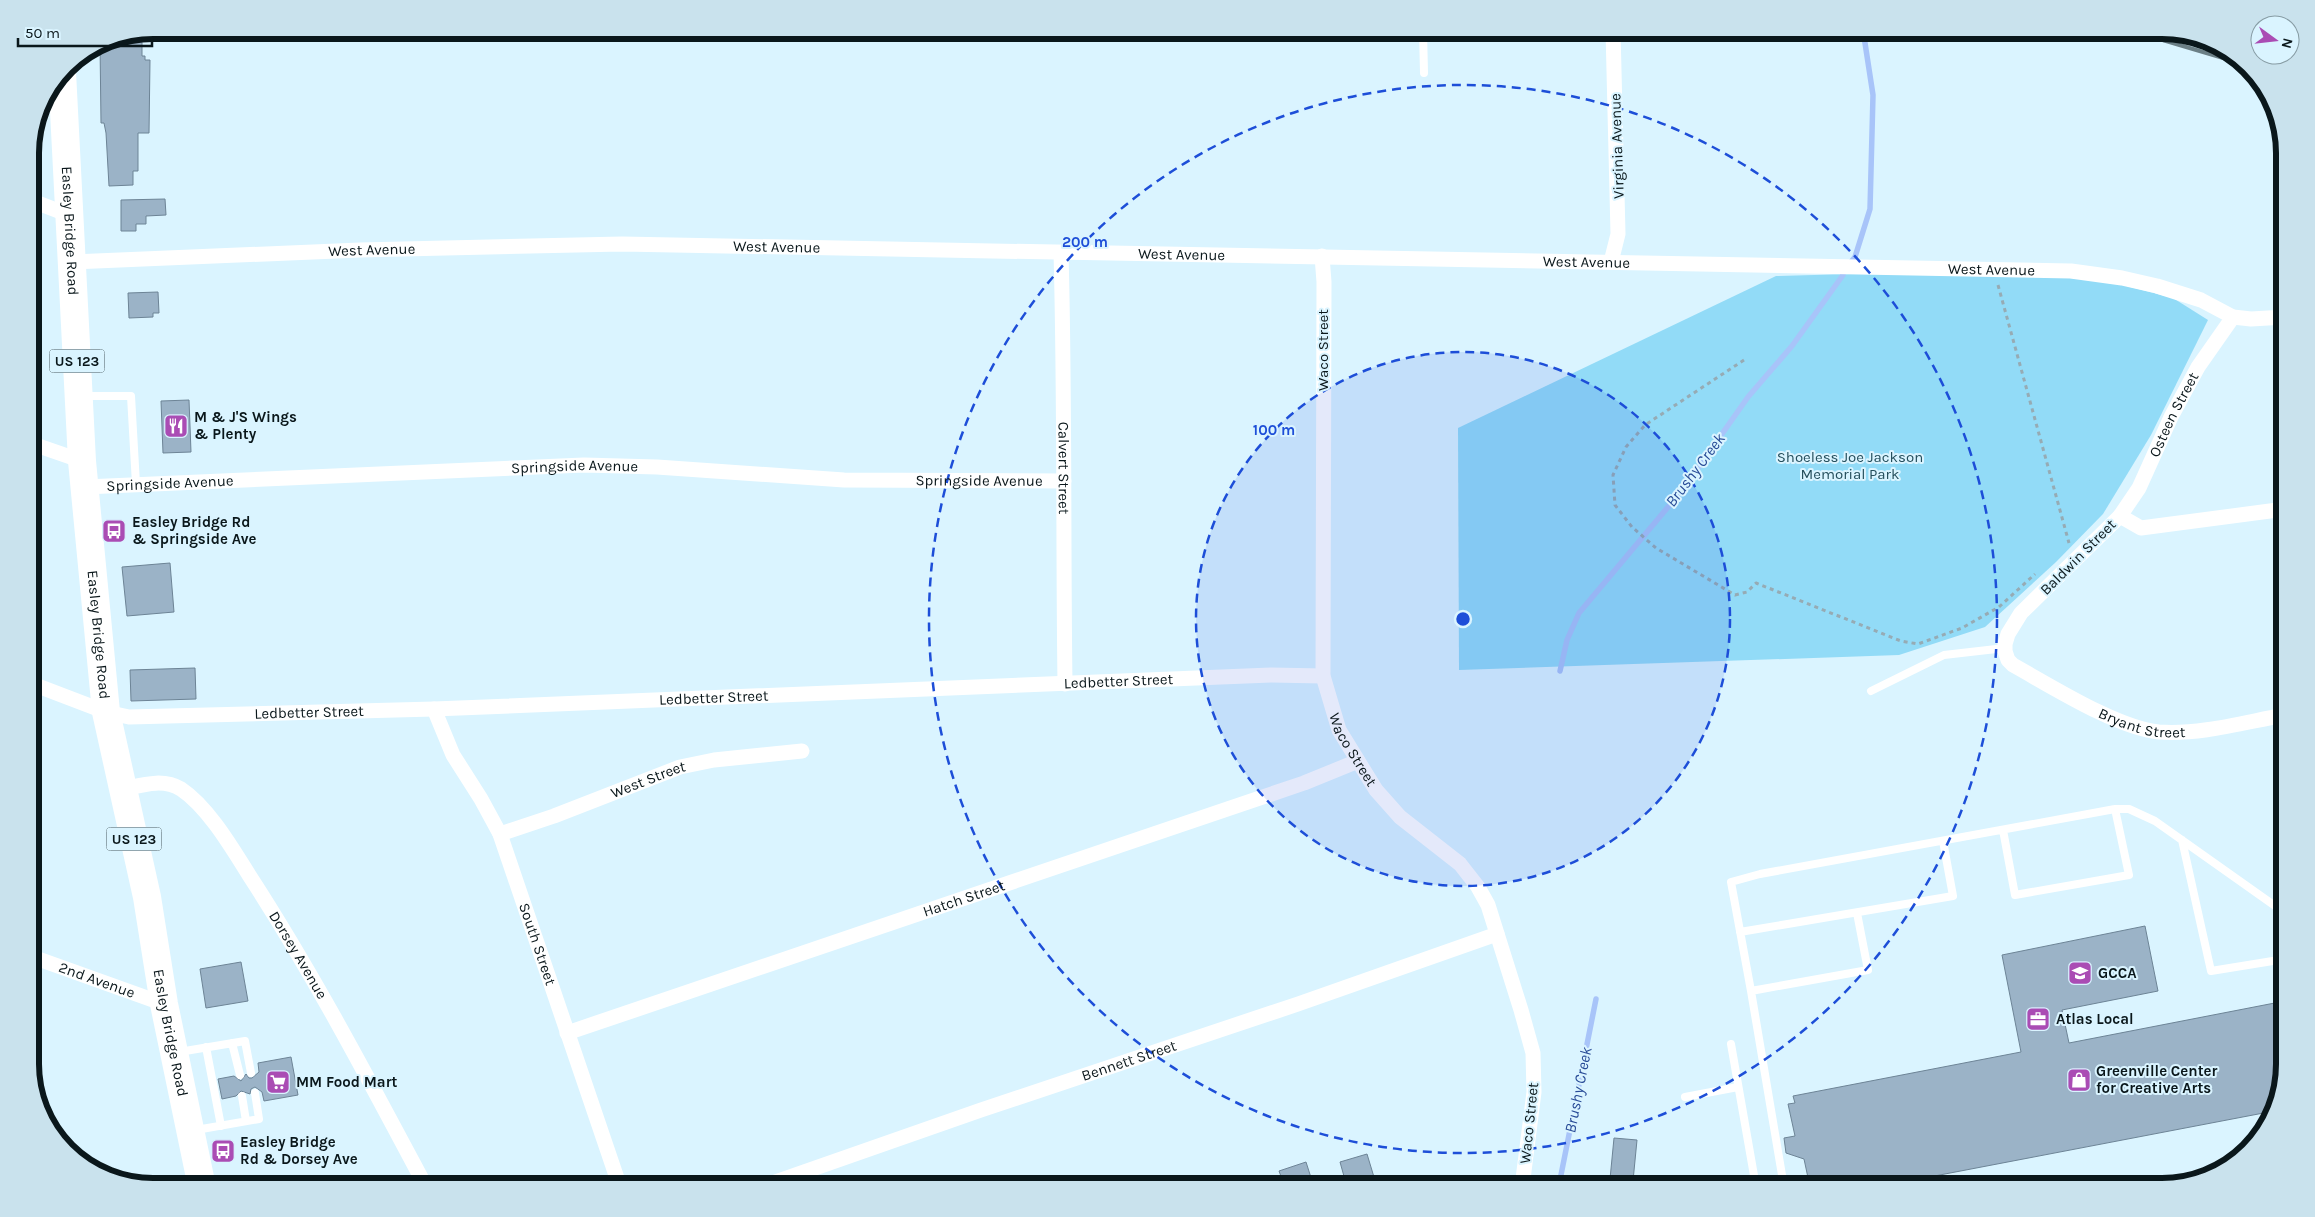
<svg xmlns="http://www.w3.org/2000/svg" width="2315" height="1217" font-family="Karla,sans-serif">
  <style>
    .green { fill: #92dbf7 }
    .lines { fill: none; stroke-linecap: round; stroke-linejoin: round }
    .stream { stroke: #a8c4f9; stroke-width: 5.5 }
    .building { fill: #9bb3c7; stroke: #6d8496 }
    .path { stroke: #96abb4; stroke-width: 3; stroke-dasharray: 4 4; stroke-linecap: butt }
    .lane { stroke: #fff; stroke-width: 8 }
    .street { stroke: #fff; stroke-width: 15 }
    .highway { stroke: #fff; stroke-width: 28 }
    .rail { stroke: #6b7f86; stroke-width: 4 }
    .ring { fill: none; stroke: #1d4ed8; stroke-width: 2.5; stroke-dasharray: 9 6 }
    .labels { text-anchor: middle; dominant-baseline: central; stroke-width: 4; stroke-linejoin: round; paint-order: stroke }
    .shield { fill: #daf4ff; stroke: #48595f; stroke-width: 1 }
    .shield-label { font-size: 14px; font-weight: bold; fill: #0a171b }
    .street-label { font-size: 15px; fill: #0a171b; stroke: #daf4ff }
    .poi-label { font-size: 15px; font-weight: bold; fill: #0a171b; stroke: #daf4ff; text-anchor: start }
    .park-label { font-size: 15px; fill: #244e5c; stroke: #daf4ff }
    .water-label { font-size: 16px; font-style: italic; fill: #284b97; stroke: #daf4ff }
    .rim { fill: none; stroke: #0a171b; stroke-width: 6 }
    .centre { fill: #1d4ed8; stroke: #daf4ff; stroke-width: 2.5 }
    .ring-label { font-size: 15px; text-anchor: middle; font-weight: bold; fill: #1d4ed8; stroke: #daf4ff; stroke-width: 4; stroke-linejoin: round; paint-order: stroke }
  </style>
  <rect width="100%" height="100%" fill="#daf4ff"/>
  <!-- green -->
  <path class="green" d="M 1887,273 L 2062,277 L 2115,283 L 2173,298 L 2208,320 L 2151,435 L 2103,514 L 2056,562 L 1985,627 L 1899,655 L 1459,670 L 1458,428 L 1776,276 Z"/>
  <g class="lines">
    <!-- stream -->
    <path class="stream" d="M 1851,262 L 1855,257 L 1870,209 L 1873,95 L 1863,30
      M 1560,671 L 1567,640 L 1579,613 L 1684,488 L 1748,397 L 1792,346 L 1843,275
      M 1560,1180 L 1596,999"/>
  </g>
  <!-- building -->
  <path class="building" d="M 142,32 L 142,56 L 145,56 L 145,60 L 150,60 L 149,133 L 138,133 L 138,171 L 133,171 L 133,185 L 109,186 L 106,133 L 104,123 L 101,123 L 100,43 L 106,39 Z
    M 165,199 L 166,215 L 146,216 L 146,224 L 136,224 L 136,231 L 121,231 L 121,200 Z
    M 158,292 L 159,313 L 153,313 L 153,317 L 129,318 L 128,293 Z
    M 189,400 L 191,452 L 163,453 L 161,401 Z
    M 170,563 L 174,612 L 127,616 L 122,567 Z
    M 195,668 L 196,699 L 131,701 L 130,670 Z
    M 2145,926 L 2158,991 L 2062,1010 L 2069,1043 L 2285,1001 L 2285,1064 L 2274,1111 L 1877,1187 L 1810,1187 L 1804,1159 L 1786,1153 L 1784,1138 L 1795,1136 L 1788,1104 L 1795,1103 L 1793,1096 L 2021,1052 L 2002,955 Z
    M 241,962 L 248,1001 L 206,1008 L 200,969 Z
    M 291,1057 L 298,1095 L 264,1101 L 262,1092 L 255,1087 L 251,1089 L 250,1094 L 241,1091 L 236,1096 L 222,1099 L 218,1079 L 234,1076 L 241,1081 L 246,1074 L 249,1078 L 252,1078 L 259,1072 L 258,1063 Z
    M 1614,1138 L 1637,1140 L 1633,1181 L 1610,1179 Z
    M 1367,1154 L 1377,1187 L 1347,1187 L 1340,1162 Z
    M 1306,1162 L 1314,1187 L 1285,1187 L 1279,1171 Z"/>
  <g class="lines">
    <!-- path -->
    <path class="path" d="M 1998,285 L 2069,543
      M 1744,360 L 1645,425 L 1626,447 L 1613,475 L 1615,505 L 1632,527 L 1656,548 L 1735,595 L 1747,592 L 1756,583 L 1901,641 L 1918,644 L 1962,628 L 1999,607 L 2035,574"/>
    <!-- lane -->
    <path class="lane" d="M 1423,30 L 1424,73
      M 83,396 L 131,396 L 136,484
      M 1871,691 L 1944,655 L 2005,648
      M 2003,830 L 2015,895 L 2129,875 L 2115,809
      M 2182,840 L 2211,971 L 2285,959
      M 1740,932 L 1953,896 L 1943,841
      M 1751,991 L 1731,882 L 1760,874 L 2115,809 L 2129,809 L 2155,821 L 2285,913
      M 232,1043 L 240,1075
      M 1731,1044 L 1756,1187
      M 206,1047 L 221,1126
      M 179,1052 L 245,1041 L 251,1073
      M 242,1096 L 246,1121
      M 1685,1097 L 1738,1087
      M 196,1130 L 259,1119 L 255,1093
      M 1784,1187 L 1751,991 L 1868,970 L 1857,913"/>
    <!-- street -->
    <g class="street">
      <path d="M 30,200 L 69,215"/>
      <path id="s1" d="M 1061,253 C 1065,397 1063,540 1065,684"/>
      <path id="s2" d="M 1322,256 L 1324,282 L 1323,676 L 1339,730 L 1376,790 L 1400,817 L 1460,864 L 1478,887 L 1488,905 L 1521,1010 L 1533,1053 L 1534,1092 L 1522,1187"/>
      <path id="s3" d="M 72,262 L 360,250 L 622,244 L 2071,271 L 2122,278 L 2157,286 L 2201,300 L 2233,317 L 2251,319 L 2285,317"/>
      <path d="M 1611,262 L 1618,234 L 1613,30"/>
      <path d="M 30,443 L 82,461"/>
      <path id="s4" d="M 85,487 L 584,465 L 657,467 L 844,480 L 1064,481"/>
      <path id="s5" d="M 2285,509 L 2141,528 L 2120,516 L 2021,613 L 2008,634 L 2005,644 L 2005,651 L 2008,660 L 2013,665 C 2051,686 2117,728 2159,732 C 2201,735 2245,722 2285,715"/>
      <path id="s6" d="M 2120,516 L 2139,488 L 2171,417 L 2198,367 L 2233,317"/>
      <path id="s7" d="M 30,683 L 106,712 L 129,717 L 434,709 L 1271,675 L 1323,676"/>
      <path id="s8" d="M 434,709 L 453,755 L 481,799 L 500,834 L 620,1187"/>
      <path id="s9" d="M 123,789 C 142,785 163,778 181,789 C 208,807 232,848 249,875 C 314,975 370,1082 426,1187"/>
      <path id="s10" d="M 500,834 L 554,816 L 680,767 L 714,760 L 802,751"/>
      <path id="s11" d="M 30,956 L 164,1004"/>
      <path id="s12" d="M 567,1033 L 1304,783 L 1358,761"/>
      <path id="s13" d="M 761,1187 L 981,1110 L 1298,1004 L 1497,934"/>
    </g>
    <!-- highway -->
    <path class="highway" id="s14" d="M 62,72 L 82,461 L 106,712 L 147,897 L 164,1004 L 202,1187"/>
    <!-- rail -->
    <path class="rail" d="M 2129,30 L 2240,63"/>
  </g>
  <!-- distance rings -->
  <circle cx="1463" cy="619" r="267" fill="#1d4ed8" fill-opacity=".12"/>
  <g class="ring">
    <circle cx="1463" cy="619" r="267"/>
    <circle cx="1463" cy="619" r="534"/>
  </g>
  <!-- icons -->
  <defs>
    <g id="restaurant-square" transform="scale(1.25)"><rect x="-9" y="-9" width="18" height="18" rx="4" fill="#aa4cb4" stroke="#daf4ff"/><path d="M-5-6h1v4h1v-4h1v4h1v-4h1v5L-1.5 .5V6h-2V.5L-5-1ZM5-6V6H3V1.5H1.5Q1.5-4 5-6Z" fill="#fff"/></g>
    <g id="bus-square" transform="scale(1.25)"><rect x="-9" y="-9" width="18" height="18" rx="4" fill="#aa4cb4" stroke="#daf4ff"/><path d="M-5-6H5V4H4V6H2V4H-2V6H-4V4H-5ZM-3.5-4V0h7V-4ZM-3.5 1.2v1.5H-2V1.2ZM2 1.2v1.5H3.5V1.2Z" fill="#fff"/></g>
    <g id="school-square" transform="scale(1.25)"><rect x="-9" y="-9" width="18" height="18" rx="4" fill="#aa4cb4" stroke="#daf4ff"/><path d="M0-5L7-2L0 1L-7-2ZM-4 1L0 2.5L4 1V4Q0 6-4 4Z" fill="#fff"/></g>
    <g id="office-square" transform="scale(1.25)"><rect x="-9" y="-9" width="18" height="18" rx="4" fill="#aa4cb4" stroke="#daf4ff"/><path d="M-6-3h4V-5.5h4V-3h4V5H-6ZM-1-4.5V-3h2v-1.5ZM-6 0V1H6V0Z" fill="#fff"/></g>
    <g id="shop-square" transform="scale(1.25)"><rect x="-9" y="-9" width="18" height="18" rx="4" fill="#aa4cb4" stroke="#daf4ff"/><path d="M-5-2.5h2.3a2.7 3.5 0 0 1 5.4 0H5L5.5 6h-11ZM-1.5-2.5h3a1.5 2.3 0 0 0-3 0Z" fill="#fff"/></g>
    <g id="supermarket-square" transform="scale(1.25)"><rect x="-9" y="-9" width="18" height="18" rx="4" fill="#aa4cb4" stroke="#daf4ff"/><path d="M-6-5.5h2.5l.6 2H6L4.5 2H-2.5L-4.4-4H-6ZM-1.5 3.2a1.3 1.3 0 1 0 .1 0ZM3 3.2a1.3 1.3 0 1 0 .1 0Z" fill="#fff"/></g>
  </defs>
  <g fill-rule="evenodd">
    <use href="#restaurant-square" x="176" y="426"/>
    <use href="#bus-square" x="114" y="531"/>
    <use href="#school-square" x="2080" y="973"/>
    <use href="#office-square" x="2038" y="1019"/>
    <use href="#shop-square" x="2079" y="1080"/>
    <use href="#supermarket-square" x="278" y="1082"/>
    <use href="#bus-square" x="223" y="1151"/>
  </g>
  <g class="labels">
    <!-- shield labels -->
    <g class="shield">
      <rect x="49.5" y="349.5" width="55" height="23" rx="4"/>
      <rect x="106.5" y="827.5" width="55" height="23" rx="4"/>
    </g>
    <g class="shield-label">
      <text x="77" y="361">US 123</text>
      <text x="134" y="839">US 123</text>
    </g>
    <!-- street labels -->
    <g class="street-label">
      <text transform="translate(1617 146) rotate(-92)">Virginia Avenue</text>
      <text stroke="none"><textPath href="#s14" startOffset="159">Easley Bridge Road</textPath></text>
      <text stroke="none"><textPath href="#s3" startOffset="705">West Avenue</textPath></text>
      <text stroke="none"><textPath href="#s3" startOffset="300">West Avenue</textPath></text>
      <text stroke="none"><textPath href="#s3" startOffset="1110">West Avenue</textPath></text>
      <text stroke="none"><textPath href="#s3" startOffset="1515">West Avenue</textPath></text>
      <text stroke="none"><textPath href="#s3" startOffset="1920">West Avenue</textPath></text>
      <text transform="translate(1323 350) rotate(-90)">Waco Street</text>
      <text stroke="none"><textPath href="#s6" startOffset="115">Osteen Street</textPath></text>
      <text stroke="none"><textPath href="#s4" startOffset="490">Springside Avenue</textPath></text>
      <text stroke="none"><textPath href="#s1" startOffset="215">Calvert Street</textPath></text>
      <text stroke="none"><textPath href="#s4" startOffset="895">Springside Avenue</textPath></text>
      <text stroke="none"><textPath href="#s4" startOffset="85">Springside Avenue</textPath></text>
      <text transform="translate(2078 557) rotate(-45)">Baldwin Street</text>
      <text stroke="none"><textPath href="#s14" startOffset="564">Easley Bridge Road</textPath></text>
      <text stroke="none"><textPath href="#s7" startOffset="1095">Ledbetter Street</textPath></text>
      <text stroke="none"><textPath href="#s7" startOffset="690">Ledbetter Street</textPath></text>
      <text stroke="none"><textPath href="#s7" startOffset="285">Ledbetter Street</textPath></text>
      <text stroke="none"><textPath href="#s5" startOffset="510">Bryant Street</textPath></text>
      <text stroke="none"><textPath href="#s2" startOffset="500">Waco Street</textPath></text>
      <text stroke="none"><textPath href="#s10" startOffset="158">West Street</textPath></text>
      <text stroke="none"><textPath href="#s12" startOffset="419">Hatch Street</textPath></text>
      <text stroke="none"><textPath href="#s8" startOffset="258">South Street</textPath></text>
      <text stroke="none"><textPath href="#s9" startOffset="264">Dorsey Avenue</textPath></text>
      <text stroke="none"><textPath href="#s11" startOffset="71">2nd Avenue</textPath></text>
      <text stroke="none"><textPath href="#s14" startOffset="969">Easley Bridge Road</textPath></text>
      <text stroke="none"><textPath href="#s13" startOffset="389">Bennett Street</textPath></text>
      <text transform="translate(1529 1123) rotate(-84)">Waco Street</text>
    </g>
    <!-- poi labels -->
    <g class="poi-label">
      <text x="194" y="417">M &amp; J'S Wings<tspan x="194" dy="17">&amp; Plenty</tspan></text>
      <text x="132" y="522">Easley Bridge Rd<tspan x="132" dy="17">&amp; Springside Ave</tspan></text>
      <text x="2098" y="973">GCCA</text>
      <text x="2056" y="1019">Atlas Local</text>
      <text x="2096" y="1071">Greenville Center<tspan x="2096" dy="17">for Creative Arts</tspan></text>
      <text x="296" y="1082">MM Food Mart</text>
      <text x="240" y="1142">Easley Bridge<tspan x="240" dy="17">Rd &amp; Dorsey Ave</tspan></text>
    </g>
    <!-- park labels -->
    <g class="park-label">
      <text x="1850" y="457">Shoeless Joe Jackson<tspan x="1850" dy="17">Memorial Park</tspan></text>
    </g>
    <!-- water labels -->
    <g class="water-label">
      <text transform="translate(1695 470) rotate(-53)">Brushy Creek</text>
      <text transform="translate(1578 1090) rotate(-79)">Brushy Creek</text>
    </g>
  </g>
  <!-- crop -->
  <path d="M0 0H2315V1217H0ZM153 39H2162A114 114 0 0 1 2276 153V1064A114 114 0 0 1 2162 1178H153A114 114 0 0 1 39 1064V153A114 114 0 0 1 153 39Z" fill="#c9e2ed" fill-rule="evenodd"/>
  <path class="rim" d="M153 39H2162A114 114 0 0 1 2276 153V1064A114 114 0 0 1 2162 1178H153A114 114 0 0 1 39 1064V153A114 114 0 0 1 153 39Z"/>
  <circle cx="1463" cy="619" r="8" class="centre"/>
  <g class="ring-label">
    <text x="1085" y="247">200 m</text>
    <text x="1274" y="435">100 m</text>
  </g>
  <!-- north arrow -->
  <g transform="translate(2275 40) rotate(105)"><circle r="24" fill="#daf4ff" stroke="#879ca4"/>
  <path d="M0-4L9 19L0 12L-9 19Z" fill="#aa4cb4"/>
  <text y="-8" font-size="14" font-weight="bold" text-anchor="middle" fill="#0a171b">N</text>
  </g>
  <!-- scale -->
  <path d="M18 38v8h134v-8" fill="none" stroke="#0a171b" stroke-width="2.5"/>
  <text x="25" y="38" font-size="15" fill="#0a171b" stroke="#daf4ff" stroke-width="4" paint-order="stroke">50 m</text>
</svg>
